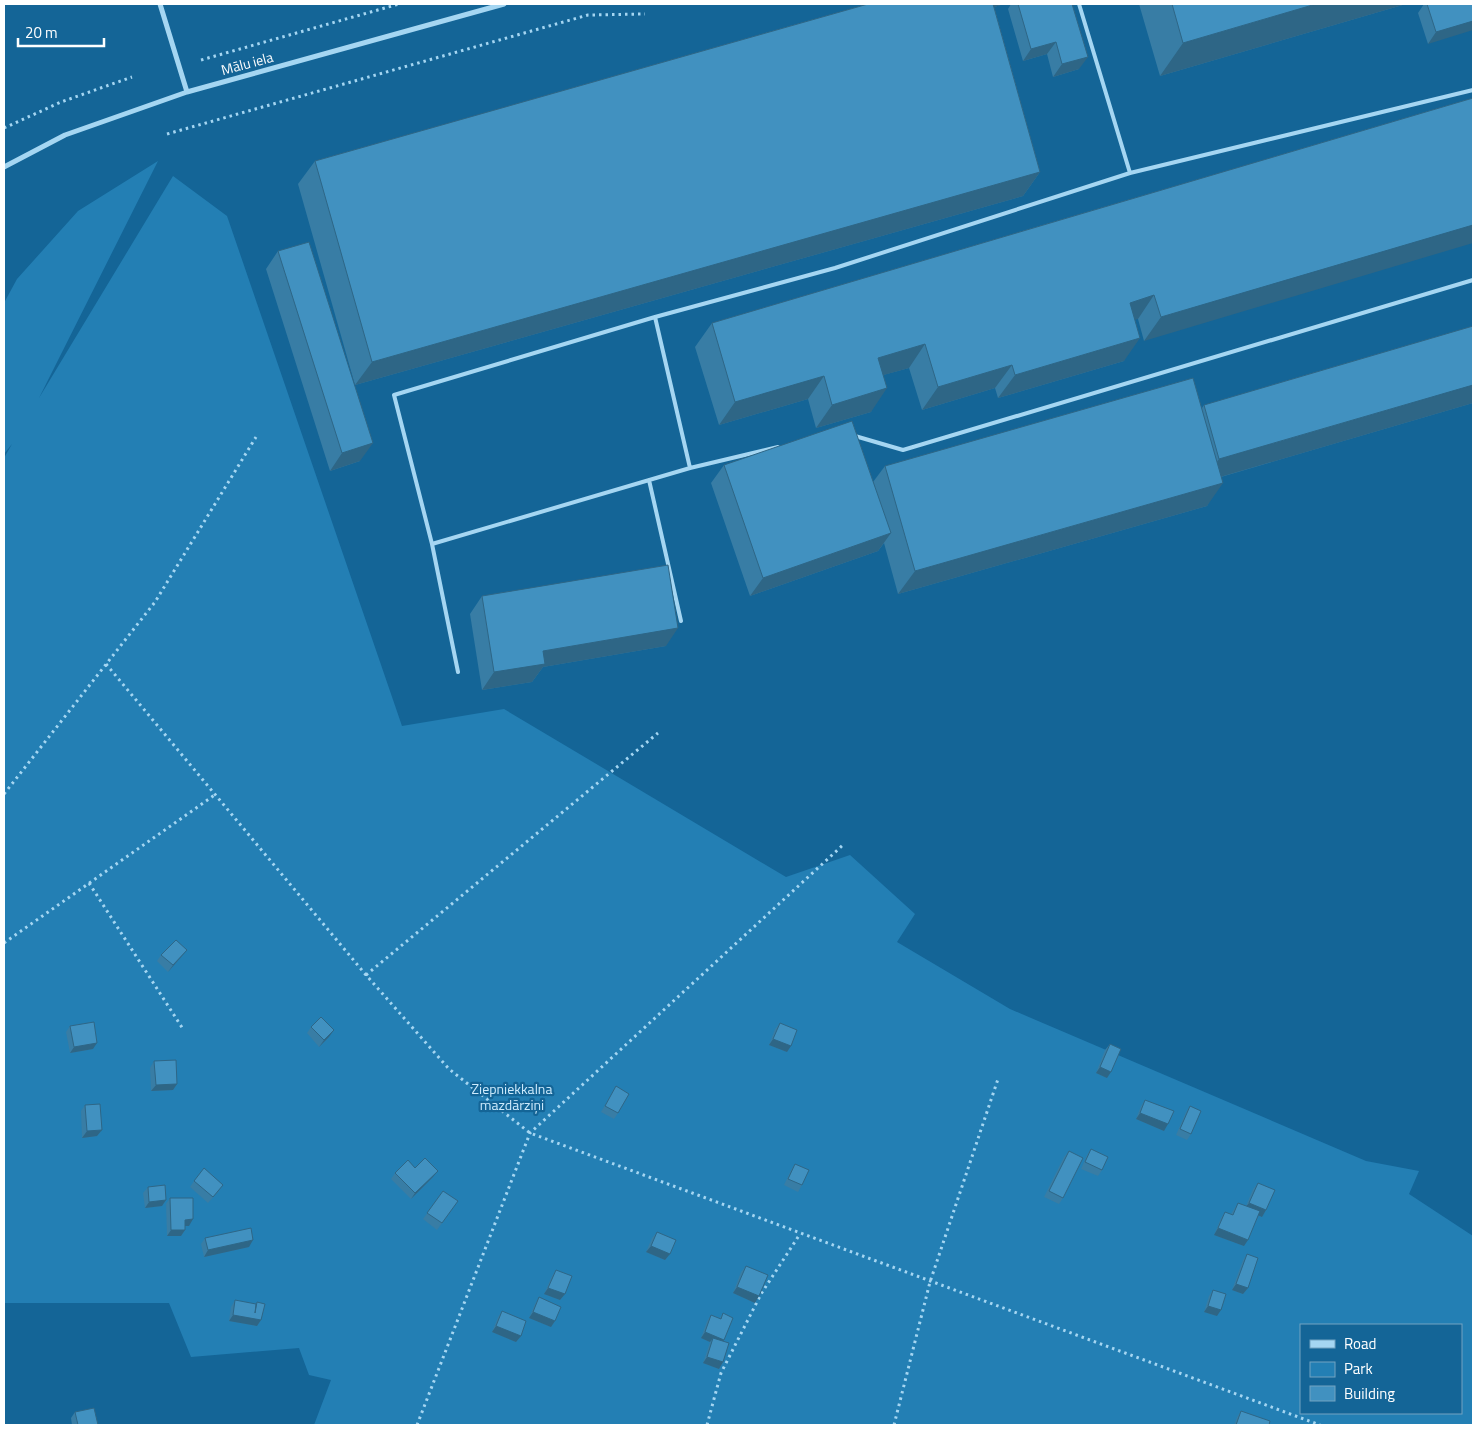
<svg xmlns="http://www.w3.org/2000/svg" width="1477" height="1429" font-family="'Titillium Web',sans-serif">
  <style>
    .green { fill: #237fb4; fill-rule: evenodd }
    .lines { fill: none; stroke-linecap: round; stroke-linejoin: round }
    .path { stroke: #a5d6f2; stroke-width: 3; stroke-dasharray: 2.5 4; stroke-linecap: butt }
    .service { stroke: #a5d6f2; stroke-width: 4 }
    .minor { stroke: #a5d6f2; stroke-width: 5 }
    .wall { fill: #387da5 }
    .shaded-wall { fill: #2e6686 }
    .building { fill: #4191c0; stroke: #2e6686 }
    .labels { text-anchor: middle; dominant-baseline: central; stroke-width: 4.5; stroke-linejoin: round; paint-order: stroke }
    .street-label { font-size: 14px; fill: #fff; stroke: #146597 }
    .park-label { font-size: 14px; fill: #cdebfd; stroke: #146597 }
  </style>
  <rect width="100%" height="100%" fill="#146597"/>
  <!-- green -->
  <path class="green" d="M 158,161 L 39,398 L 173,176 L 227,216 L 402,726 L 504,709 L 786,877 L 850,855 L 915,914 L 897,942 L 1010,1009 L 1366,1161 L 1419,1171 L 1409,1194 L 1473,1236 L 1473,1425 L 314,1425 L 331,1380 L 309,1375 L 299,1348 L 191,1357 L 169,1303 L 4,1303 L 4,458 L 12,444 L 4,454 L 4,303 L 17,279 L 78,211 ZM 1301,1325 L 1461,1325 L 1461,1413 L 1301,1413 Z"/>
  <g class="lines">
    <!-- path -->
    <path class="path" d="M 201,60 L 399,4
      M 4,128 L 61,102 L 132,77
      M 167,134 L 588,15 L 645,14
      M 106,664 L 366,975 L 449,1069 L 530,1133 L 1320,1425
      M 4,794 L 155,602 L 256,437
      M 89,883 L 183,1029
      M 4,943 L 216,794
      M 366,975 L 658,733
      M 417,1425 L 530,1133 L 844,844
      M 707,1425 L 721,1373 L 761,1294 L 800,1234
      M 894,1425 L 930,1282 L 998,1079"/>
    <!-- service -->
    <path class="service" d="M 1079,4 L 1130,173
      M 655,317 L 394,395 L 432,544 L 690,468
      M 855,436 L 903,450 L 1473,280
      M 778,447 L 690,468 L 655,317 L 835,268 L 1130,173 L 1473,90
      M 649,480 L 681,621
      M 432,544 L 458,672"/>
    <!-- minor -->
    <path class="minor" d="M 160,4 L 187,92
      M 4,167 L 65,135 L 187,92 L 504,4"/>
  </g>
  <!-- wall -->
  <path class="wall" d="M 868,4 L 1004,4 L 994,7 L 1040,172 L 1023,196 L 355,385 L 298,184 L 315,161 Z
    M 1011,4 L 1072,4 L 1079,69 L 1053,77 L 1047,54 L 1023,61 L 1008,9 Z
    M 1139,4 L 1406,4 L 1160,76 Z
    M 1424,4 L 1473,4 L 1428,44 L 1418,13 Z
    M 1473,98 L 1144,341 L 1138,319 L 1135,319 L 1124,361 L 998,398 L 995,388 L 922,410 L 909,368 L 883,375 L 871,412 L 816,428 L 808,399 L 719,425 L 695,347 L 712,323 Z
    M 278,251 L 360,461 L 330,471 L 266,269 Z
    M 1473,403 L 1221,477 L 1207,506 L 898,594 L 884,543 L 878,551 L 750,596 L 711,483 L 724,465 L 873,482 L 885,466 L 1202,408 L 1204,405 Z
    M 482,596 L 666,646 L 543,667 L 532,682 L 482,690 L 470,614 Z
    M 161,955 L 182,956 L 168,972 L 157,961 Z
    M 780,1023 L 787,1052 L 769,1045 L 775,1029 Z
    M 70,1026 L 93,1049 L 70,1053 L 66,1032 Z
    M 311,1027 L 329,1037 L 319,1047 L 307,1033 Z
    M 1110,1044 L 1107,1078 L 1096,1073 L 1105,1050 Z
    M 154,1061 L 177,1084 L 173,1090 L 151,1091 L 150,1068 Z
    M 616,1086 L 618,1113 L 614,1119 L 601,1112 Z
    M 1145,1100 L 1164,1131 L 1136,1119 L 1141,1106 Z
    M 85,1105 L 102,1130 L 97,1136 L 82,1138 L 81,1111 Z
    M 1190,1106 L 1191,1134 L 1187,1140 L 1176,1135 L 1186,1112 Z
    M 1091,1149 L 1102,1170 L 1098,1176 L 1081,1169 L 1087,1155 Z
    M 1069,1151 L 1063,1198 L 1059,1204 L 1044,1197 L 1064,1157 Z
    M 795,1164 L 802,1185 L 798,1192 L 784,1185 L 791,1170 Z
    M 415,1168 L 433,1177 L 411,1199 L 391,1179 L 395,1173 Z
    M 194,1181 L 219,1191 L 208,1203 L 190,1187 Z
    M 1258,1183 L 1266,1210 L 1262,1217 L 1258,1215 L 1244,1246 L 1214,1235 L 1221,1218 L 1225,1212 L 1231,1214 L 1234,1209 L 1238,1203 L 1246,1206 L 1253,1189 Z
    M 148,1187 L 166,1200 L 162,1206 L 145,1208 L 143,1193 Z
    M 443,1191 L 458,1201 L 437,1230 L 423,1219 Z
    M 170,1198 L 189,1226 L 185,1226 L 185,1230 L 181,1236 L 167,1236 L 166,1204 Z
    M 657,1232 L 670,1254 L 665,1260 L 646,1252 L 652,1238 Z
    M 205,1238 L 249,1247 L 204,1257 L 201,1244 Z
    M 1247,1254 L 1248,1288 L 1243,1294 L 1232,1290 L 1243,1260 Z
    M 746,1266 L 755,1303 L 733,1293 L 741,1272 Z
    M 556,1270 L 565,1294 L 560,1300 L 544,1294 L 552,1276 Z
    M 1213,1290 L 1217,1316 L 1204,1312 L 1209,1296 Z
    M 539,1297 L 555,1321 L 551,1327 L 529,1318 L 535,1304 Z
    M 235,1300 L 256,1305 L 257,1302 L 261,1320 L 257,1326 L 229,1321 L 231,1307 Z
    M 502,1311 L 521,1336 L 516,1342 L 492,1332 L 498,1317 Z
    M 723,1313 L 724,1340 L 723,1341 L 723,1362 L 719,1369 L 703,1363 L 710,1342 L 701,1338 L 707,1321 L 711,1315 L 719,1319 Z
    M 1241,1411 L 1269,1425 L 1234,1425 L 1237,1417 Z
    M 75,1412 L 98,1425 L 72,1425 L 71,1418 Z"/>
  <!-- shaded-wall -->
  <path class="shaded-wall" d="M 994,4 L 1004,4 L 991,8 Z
    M 1316,4 L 1406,4 L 1160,76 L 1183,43 Z
    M 1473,21 L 1473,30 L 1428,44 L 1436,32 Z
    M 1056,42 L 1047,54 L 1023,61 L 1031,49 Z
    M 1088,57 L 1079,69 L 1053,77 L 1062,64 Z
    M 1040,172 L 1023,196 L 355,385 L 372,362 Z
    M 1473,225 L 1473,243 L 1144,341 L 1161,317 Z
    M 1154,295 L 1138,319 L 1114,326 L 1130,303 Z
    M 1140,338 L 1124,361 L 998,398 L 1015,375 Z
    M 925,344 L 909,368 L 862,381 L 878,358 Z
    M 1012,365 L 995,388 L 922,410 L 938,387 Z
    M 824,376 L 808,399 L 719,425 L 735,402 Z
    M 1473,385 L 1473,403 L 1203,482 L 1219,459 Z
    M 887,388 L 871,412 L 816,428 L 832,405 Z
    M 373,443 L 360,461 L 330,471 L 342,453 Z
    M 1223,483 L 1207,506 L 898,594 L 915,571 Z
    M 891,533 L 878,551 L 750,596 L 763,578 Z
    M 678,628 L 666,646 L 543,667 L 532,682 L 482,690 L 494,672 L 543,651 Z
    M 187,950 L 182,956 L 168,972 L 173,965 Z
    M 334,1030 L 329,1037 L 319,1047 L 324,1040 Z
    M 773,1039 L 791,1046 L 787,1052 L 769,1045 Z
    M 97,1043 L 93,1049 L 70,1053 L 74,1047 Z
    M 1100,1067 L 1111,1072 L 1107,1078 L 1096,1073 Z
    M 177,1084 L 173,1090 L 151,1091 L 156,1085 Z
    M 1140,1113 L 1168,1124 L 1164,1131 L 1136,1119 Z
    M 102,1130 L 97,1136 L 82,1138 L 87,1131 Z
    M 438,1171 L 433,1177 L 411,1199 L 415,1193 Z
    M 166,1200 L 162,1206 L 145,1208 L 149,1202 Z
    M 1249,1203 L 1266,1210 L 1262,1217 L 1244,1209 Z
    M 193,1219 L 189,1226 L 181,1226 L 185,1220 Z
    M 1218,1228 L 1248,1240 L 1244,1246 L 1214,1235 Z
    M 171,1230 L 185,1230 L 181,1236 L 167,1236 Z
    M 253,1240 L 249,1247 L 204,1257 L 208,1250 Z
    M 651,1246 L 670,1254 L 665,1260 L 646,1252 Z
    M 1236,1284 L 1248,1288 L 1243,1294 L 1232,1290 Z
    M 737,1287 L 759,1296 L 755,1303 L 733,1293 Z
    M 548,1288 L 565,1294 L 560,1300 L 544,1294 Z
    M 1208,1306 L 1221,1310 L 1217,1316 L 1204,1312 Z
    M 533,1312 L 555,1321 L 551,1327 L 529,1318 Z
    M 233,1315 L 261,1320 L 257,1326 L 229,1321 Z
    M 496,1326 L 521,1336 L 516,1342 L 492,1332 Z
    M 705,1332 L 724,1340 L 720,1346 L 713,1338 L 710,1342 L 701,1338 Z
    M 707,1357 L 723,1362 L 719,1369 L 703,1363 Z"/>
  <!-- building -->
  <path class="building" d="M 868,4 L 993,4 L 1040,172 L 372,362 L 315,161 Z
    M 1018,4 L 1072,4 L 1088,57 L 1062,64 L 1056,42 L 1031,49 Z
    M 1172,4 L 1316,4 L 1183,43 Z
    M 1427,4 L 1473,4 L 1473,21 L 1436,32 Z
    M 1473,98 L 1473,225 L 1161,317 L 1154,295 L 1130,303 L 1140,338 L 1015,375 L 1012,365 L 938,387 L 925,344 L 878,358 L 887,388 L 832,405 L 824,376 L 735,402 L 712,323 Z
    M 309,242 L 373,443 L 342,453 L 278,251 Z
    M 1473,326 L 1473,385 L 1219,459 L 1204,405 Z
    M 1193,378 L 1223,483 L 915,571 L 885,466 Z
    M 852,421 L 891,533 L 763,578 L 724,465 Z
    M 668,565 L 678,628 L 543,651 L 545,664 L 494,672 L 482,596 Z
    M 176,940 L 187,950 L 173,965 L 161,955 Z
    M 321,1017 L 334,1030 L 324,1040 L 311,1027 Z
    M 94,1022 L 97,1043 L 74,1047 L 70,1026 Z
    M 780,1023 L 797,1030 L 791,1046 L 773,1039 Z
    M 1110,1044 L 1121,1049 L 1111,1072 L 1100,1067 Z
    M 176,1060 L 177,1084 L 156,1085 L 154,1061 Z
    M 616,1086 L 629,1094 L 618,1113 L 605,1106 Z
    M 1145,1100 L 1174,1111 L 1168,1124 L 1140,1113 Z
    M 100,1104 L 102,1130 L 87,1131 L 85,1105 Z
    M 1190,1106 L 1201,1111 L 1191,1134 L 1180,1129 Z
    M 1091,1149 L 1108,1157 L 1102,1170 L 1085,1162 Z
    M 1069,1151 L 1083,1158 L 1063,1198 L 1049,1191 Z
    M 425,1158 L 438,1171 L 415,1193 L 395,1173 L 408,1160 L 415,1168 Z
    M 795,1164 L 809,1170 L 802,1185 L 788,1179 Z
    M 204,1168 L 223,1185 L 213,1197 L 194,1181 Z
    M 1258,1183 L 1275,1190 L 1266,1210 L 1249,1203 Z
    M 165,1185 L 166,1200 L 149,1202 L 148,1187 Z
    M 443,1191 L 458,1201 L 442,1223 L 427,1213 Z
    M 170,1198 L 193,1198 L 193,1219 L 185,1220 L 185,1230 L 171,1230 Z
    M 1238,1203 L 1260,1211 L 1248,1240 L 1218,1228 L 1225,1212 L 1233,1215 Z
    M 251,1228 L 253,1240 L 208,1250 L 205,1238 Z
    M 657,1232 L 676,1240 L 670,1254 L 651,1246 Z
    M 1247,1254 L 1258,1258 L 1248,1288 L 1236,1284 Z
    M 746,1266 L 768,1275 L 759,1296 L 737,1287 Z
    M 556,1270 L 572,1276 L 565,1294 L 548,1288 Z
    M 1213,1290 L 1226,1294 L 1221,1310 L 1208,1306 Z
    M 539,1297 L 561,1307 L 555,1321 L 533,1312 Z
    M 235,1300 L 256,1304 L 255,1313 L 257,1302 L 265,1304 L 261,1320 L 233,1315 Z
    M 502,1311 L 526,1321 L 521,1336 L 496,1326 Z
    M 723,1313 L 733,1318 L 724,1340 L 705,1332 L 711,1315 L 721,1319 Z
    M 713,1338 L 729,1343 L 723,1362 L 707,1357 Z
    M 94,1408 L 98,1425 L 78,1425 L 75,1412 Z
    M 1241,1411 L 1270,1421 L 1269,1425 L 1236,1425 Z"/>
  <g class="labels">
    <!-- street labels -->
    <g class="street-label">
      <text transform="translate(247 63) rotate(-15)">Mālu iela</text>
    </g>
    <!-- park labels -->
    <g class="park-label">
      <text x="512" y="1088">Ziepniekkalna<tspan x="512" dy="16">mazdārziņi</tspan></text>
    </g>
  </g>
  <!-- border -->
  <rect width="1477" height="1429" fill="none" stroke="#ffffff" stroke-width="10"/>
  <!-- legend -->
  <rect x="1300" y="1324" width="162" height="90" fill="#146597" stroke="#72a3c1"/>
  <rect x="1310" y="1340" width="25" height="8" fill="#a5d6f2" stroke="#72a3c1"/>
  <text x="1344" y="1349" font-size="15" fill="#ffffff">Road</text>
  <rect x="1310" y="1362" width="25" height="15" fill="#237fb4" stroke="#72a3c1"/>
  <text x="1344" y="1374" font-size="15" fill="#ffffff">Park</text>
  <rect x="1310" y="1386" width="25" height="15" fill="#4191c0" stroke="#72a3c1"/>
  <text x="1344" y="1399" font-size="15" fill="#ffffff">Building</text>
  <!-- scale -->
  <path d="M18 38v8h86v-8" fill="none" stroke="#ffffff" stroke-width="2.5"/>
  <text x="25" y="38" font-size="15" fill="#ffffff" stroke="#146597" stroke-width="4" paint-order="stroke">20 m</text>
</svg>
